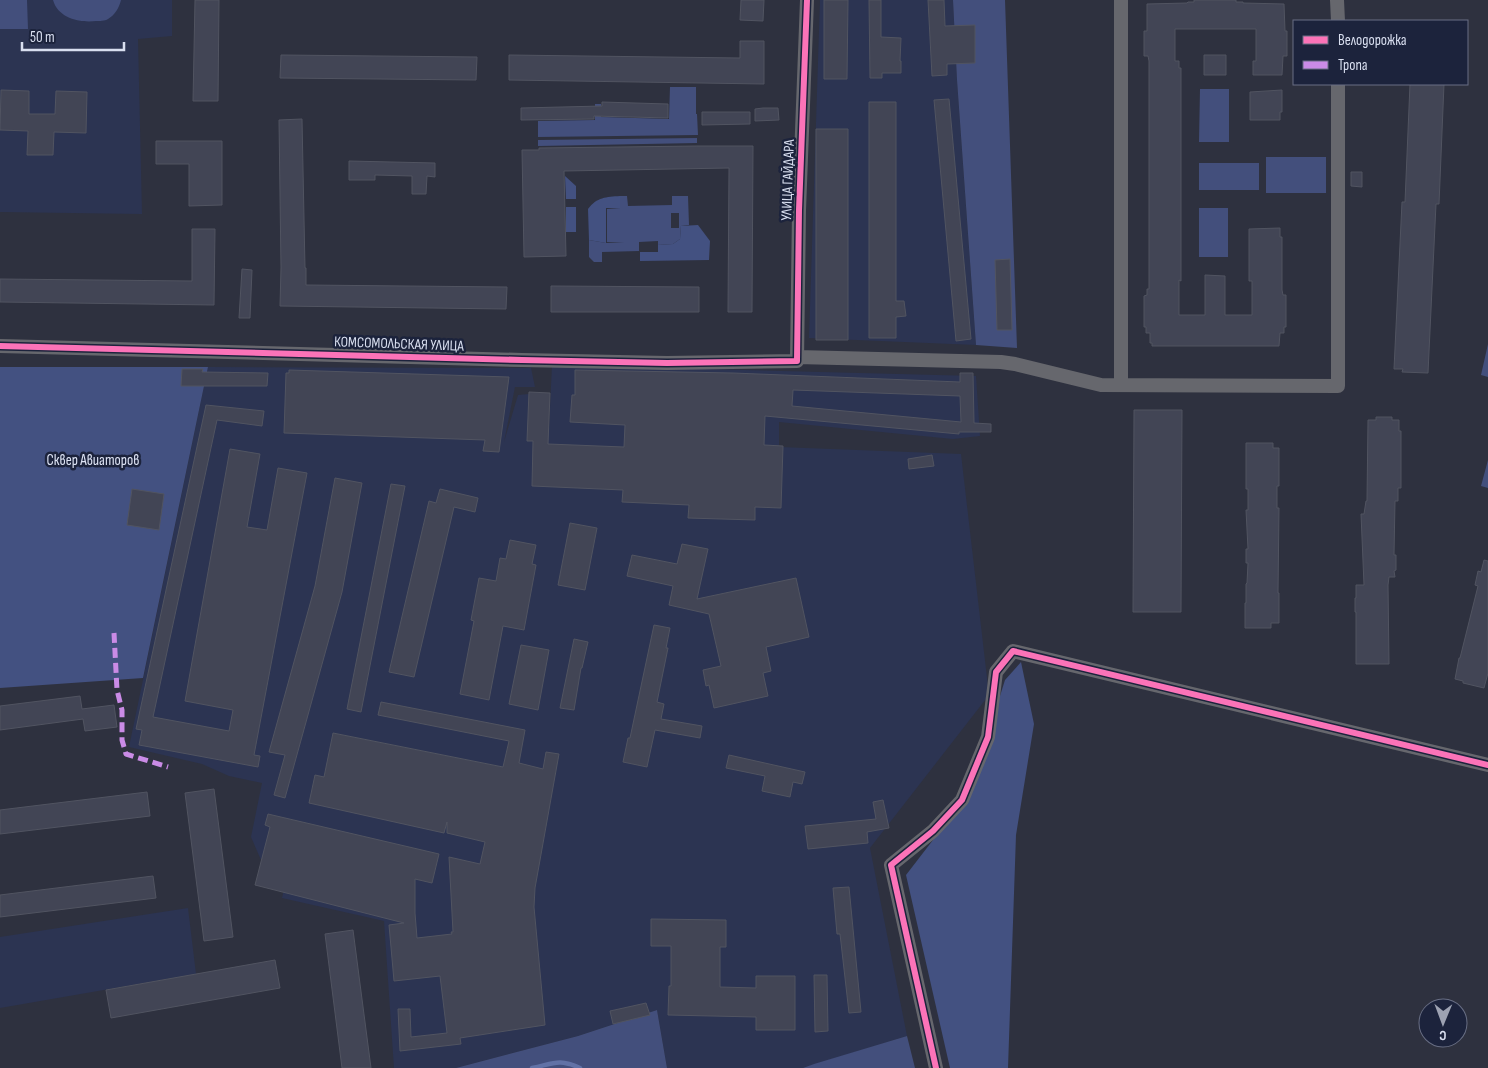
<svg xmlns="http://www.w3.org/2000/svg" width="1488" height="1068" font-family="'Sofia Sans Condensed',sans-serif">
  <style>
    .built { fill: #2c3452 }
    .green { fill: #434f7c; fill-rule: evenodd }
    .forest { fill: #435181 }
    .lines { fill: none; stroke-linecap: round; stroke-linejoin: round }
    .stream { stroke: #6272a6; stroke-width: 4.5 }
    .building { fill: #424555; stroke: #515461; fill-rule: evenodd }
    .street { stroke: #66676d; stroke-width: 14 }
    .quiet { stroke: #ca8be6; stroke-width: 5; stroke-dasharray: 10 5; stroke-linecap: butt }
    .cycleway-casing { stroke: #1c233c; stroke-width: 9 }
    .cycleway { stroke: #fb73b8; stroke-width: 6 }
    .labels { text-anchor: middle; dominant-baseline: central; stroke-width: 5; stroke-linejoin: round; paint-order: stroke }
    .street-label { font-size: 15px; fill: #d9dff0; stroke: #1c233c }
    .park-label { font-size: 15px; fill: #dee4f5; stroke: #1c233c }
  </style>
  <rect width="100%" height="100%" fill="#2e313f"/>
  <!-- built -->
  <path class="built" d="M 0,0 L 172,0 L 172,36 L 138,39 L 142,214 L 0,212 Z
    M 820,0 L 953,0 L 957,80 L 976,345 L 809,338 Z
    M 552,365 L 976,376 L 980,436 L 953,439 L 779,422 L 779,447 L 961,454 L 989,695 L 870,848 L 907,1036 L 803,1068 L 667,1068 L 657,1010 L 578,1036 L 456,1068 L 394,1068 L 384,921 L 282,898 L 289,867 L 261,860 L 251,837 L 262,783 L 229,776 L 202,764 L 129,747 L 208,367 L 531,368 L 535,387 L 515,387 L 504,442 L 518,395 L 540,393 L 549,429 Z
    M 188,908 L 196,974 L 0,1008 L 0,937 Z"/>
  <!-- green -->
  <path class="green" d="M 0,0 L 27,0 L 28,29 L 0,29 Z
    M 53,0 L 121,0 C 119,8 115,15 108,19 C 105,21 99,21 96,21 C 79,23 58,18 53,0 Z
    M 953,0 L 1005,0 L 1017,348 L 976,345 L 957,80 Z
    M 670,87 L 696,87 L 696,114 L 697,114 L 698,135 L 538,137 L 538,121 L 595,120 L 595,104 L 601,104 L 601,117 L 669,119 Z
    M 1200,89 L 1229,89 L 1229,142 L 1199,142 Z
    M 697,138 L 697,143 L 538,146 L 538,140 Z
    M 1266,157 L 1326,157 L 1326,193 L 1266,193 Z
    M 1199,163 L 1259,163 L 1259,190 L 1199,190 Z
    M 620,196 L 627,196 L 628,206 L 672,205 L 672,196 L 688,196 L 689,225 L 681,226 L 680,239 L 673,244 L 658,245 L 658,241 L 639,242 L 639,251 L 602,252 L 602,262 L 594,262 L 589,257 L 589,240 L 606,243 L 624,242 L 607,242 L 607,209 L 620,208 ZM 671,213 L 679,213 L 679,228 L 671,228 Z
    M 1199,208 L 1228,208 L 1228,257 L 1199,257 Z
    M 1488,344 L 1488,377 L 1481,375 Z
    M 1488,460 L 1488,488 L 1481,486 Z
    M 657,1010 L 667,1068 L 456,1068 L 578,1036 Z
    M 907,1036 L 915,1068 L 803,1068 L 814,1064 Z"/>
  <!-- forest -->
  <path class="forest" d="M 565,176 L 576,186 L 576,199 L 566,199 Z
    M 620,196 L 620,208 L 606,208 L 606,243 L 589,240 L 588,209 C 597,197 606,197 620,196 Z
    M 566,207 L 576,207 L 576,232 L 566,232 Z
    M 698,225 L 710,241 L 709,260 L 640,261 L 640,252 L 658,252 L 658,245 L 673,244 L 680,239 L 681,226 Z
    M 0,367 L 208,367 L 143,678 L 0,688 Z
    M 1021,662 L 1034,724 L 1016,835 L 1008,1068 L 950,1068 L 906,875 L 970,792 L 1005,680 Z"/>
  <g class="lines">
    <!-- stream -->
    <path class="stream" d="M 532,1068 C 553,1064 558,1058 580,1068"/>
  </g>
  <!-- building -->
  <path class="building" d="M 195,0 L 219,0 L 218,101 L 193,101 Z
    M 741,0 L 764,0 L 763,21 L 740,20 Z
    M 824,0 L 848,0 L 847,79 L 824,79 Z
    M 869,0 L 881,0 L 881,37 L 901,38 L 900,61 L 901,61 L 901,73 L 882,73 L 882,78 L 870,78 Z
    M 928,0 L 944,0 L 945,26 L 975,25 L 975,63 L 947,64 L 947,75 L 932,76 Z
    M 1194,0 L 1236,0 L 1236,2 L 1243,2 L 1243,3 L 1284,4 L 1285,31 L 1287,31 L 1287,56 L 1283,56 L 1282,75 L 1253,75 L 1253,61 L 1256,61 L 1256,29 L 1175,29 L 1175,61 L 1179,61 L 1179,68 L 1181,68 L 1181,281 L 1179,280 L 1179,315 L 1205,315 L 1205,275 L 1225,276 L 1225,315 L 1252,315 L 1252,281 L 1249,281 L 1249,229 L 1280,228 L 1280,237 L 1282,237 L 1282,290 L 1283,295 L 1286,295 L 1286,327 L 1284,327 L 1284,333 L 1280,333 L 1279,346 L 1152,346 L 1152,343 L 1150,343 L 1150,333 L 1146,333 L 1146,327 L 1144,327 L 1144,296 L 1147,295 L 1147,289 L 1149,289 L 1149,61 L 1148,56 L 1144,56 L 1144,31 L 1147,31 L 1147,4 L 1187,3 L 1188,2 L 1194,2 Z
    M 740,41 L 764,41 L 764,84 L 509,80 L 509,55 L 740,58 Z
    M 281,55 L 477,57 L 476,80 L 280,78 Z
    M 1204,55 L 1226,55 L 1226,75 L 1204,75 Z
    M 1410,84 L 1444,84 L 1439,204 L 1436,204 L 1428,373 L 1402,372 L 1403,369 L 1394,369 L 1402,202 L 1405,202 Z
    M 1,90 L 29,91 L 29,114 L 55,114 L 56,91 L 87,92 L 86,133 L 54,132 L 53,155 L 27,155 L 28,131 L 0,130 Z
    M 1282,90 L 1282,112 L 1280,112 L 1280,120 L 1250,120 L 1250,92 Z
    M 949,99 L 971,339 L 956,341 L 934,100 Z
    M 602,102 L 668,104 L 668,118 L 594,116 L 594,119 L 521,120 L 521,108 L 602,106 Z
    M 869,102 L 896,102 L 896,301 L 904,301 L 906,316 L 896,317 L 896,338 L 869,338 Z
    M 763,108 L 778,108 L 779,120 L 755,121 L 755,109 Z
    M 702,112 L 750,112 L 750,124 L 702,125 Z
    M 302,119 L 305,268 L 306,268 L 306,285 L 507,287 L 506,309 L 280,306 L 281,268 L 279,120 Z
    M 816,129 L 848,129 L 848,340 L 816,340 Z
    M 156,141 L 222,141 L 222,205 L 189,206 L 189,164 L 156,164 Z
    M 698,146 L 753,146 L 752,312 L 728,312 L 729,168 L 564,171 L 566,256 L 524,257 L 522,150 L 539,150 L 539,148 Z
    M 349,161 L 435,163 L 435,177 L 427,176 L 426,194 L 412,194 L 412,176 L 375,175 L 375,180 L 349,180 Z
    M 1351,172 L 1362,172 L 1362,187 L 1351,186 Z
    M 192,229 L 215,229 L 214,305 L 0,302 L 0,279 L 192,281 Z
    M 1010,259 L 1012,330 L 997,330 L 995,260 Z
    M 242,269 L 252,270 L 250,318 L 239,318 Z
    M 551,286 L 699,287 L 699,312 L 551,312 Z
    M 182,369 L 203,369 L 202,372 L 268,373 L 267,386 L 181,386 Z
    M 289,370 L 509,377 L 499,452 L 483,451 L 485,440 L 284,433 L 286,373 L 289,373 Z
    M 575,370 L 733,373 L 960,382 L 960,373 L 973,373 L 974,423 L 991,424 L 991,432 L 959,432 L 959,434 L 765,416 L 764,445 L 783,446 L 781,508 L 755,507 L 755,520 L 688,518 L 689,505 L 622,502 L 623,490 L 532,486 L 533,441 L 527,441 L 529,392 L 550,393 L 548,444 L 624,447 L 625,425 L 570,422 L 572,395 L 575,395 ZM 793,390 L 960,396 L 961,422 L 792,406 Z
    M 206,405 L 264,411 L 262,426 L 217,420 L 153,717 L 229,731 L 233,710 L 185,701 L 230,449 L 260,454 L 247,527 L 267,530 L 278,468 L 307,473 L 254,755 L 260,756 L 258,767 L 139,745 L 142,730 L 136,729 Z
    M 1134,410 L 1182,410 L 1181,612 L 1133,612 Z
    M 1376,417 L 1392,417 L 1392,420 L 1399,420 L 1399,431 L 1401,431 L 1401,488 L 1398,488 L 1398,501 L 1395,501 L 1394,555 L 1396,555 L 1396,570 L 1394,571 L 1395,577 L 1389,577 L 1388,585 L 1389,664 L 1356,664 L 1356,612 L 1355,612 L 1355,598 L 1356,598 L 1356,585 L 1364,585 L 1361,514 L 1364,514 L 1366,501 L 1367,501 L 1368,420 L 1376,420 Z
    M 1246,443 L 1273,443 L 1273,448 L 1279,448 L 1279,486 L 1277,486 L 1277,508 L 1279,508 L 1278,593 L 1279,593 L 1279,623 L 1271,623 L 1271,628 L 1245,628 L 1245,603 L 1246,603 L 1246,584 L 1247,583 L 1248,563 L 1246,563 L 1246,549 L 1248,549 L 1246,510 L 1248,510 L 1248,489 L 1246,489 Z
    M 932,455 L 934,466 L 909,469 L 908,459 Z
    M 335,478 L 362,483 L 342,592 L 285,798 L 274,795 L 285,755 L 269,752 L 315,586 Z
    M 391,484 L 405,486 L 361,712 L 347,709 Z
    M 132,489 L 164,494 L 159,530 L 127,525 Z
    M 440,489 L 478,498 L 475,512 L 454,507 L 414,677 L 389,672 L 429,501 L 436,503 Z
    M 570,523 L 597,528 L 585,590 L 558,585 Z
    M 510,540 L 536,545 L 532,564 L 536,565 L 524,630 L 503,626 L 489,700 L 460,694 L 474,621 L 471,620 L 479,578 L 496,581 L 500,558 L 506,559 Z
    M 682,544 L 708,549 L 697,599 L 796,578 L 809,637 L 766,647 L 771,671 L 763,673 L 768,696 L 714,708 L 709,685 L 706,686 L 703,670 L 721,666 L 709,614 L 669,605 L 673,586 L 627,576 L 632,555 L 677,564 Z
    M 1484,560 L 1488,561 L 1488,673 L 1484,688 L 1463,683 L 1463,681 L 1455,679 L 1459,658 L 1460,658 L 1478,586 L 1475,585 L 1478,571 L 1481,572 Z
    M 654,625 L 670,628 L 666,648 L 668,648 L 657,702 L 664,704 L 661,719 L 702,726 L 700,738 L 655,730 L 647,767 L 623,762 L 628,738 L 630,738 Z
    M 574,639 L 588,642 L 582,668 L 581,668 L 574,710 L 560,708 Z
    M 521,645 L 549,650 L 538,710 L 509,704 Z
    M 80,696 L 82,709 L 114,705 L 117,727 L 85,731 L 83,719 L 0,730 L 0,706 Z
    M 381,702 L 525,730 L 519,763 L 543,769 L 546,752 L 559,754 L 535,888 L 534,907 L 545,1025 L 460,1038 L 461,1044 L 400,1051 L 398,1009 L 410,1009 L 411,1037 L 447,1033 L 440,976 L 394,981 L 389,925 L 404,923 L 255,885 L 270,827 L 265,825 L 268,814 L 439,854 L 432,883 L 415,879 L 415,913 L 417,938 L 452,934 L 451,932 L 453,932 L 449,857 L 480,864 L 485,842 L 447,833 L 447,822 L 444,833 L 309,803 L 315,775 L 324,777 L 333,733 L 503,767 L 509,741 L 378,715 Z
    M 729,755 L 805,772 L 802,784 L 793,782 L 790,797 L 762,791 L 765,776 L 726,768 Z
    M 214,789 L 233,937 L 204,941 L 185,793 Z
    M 147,792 L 150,816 L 0,834 L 0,810 Z
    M 883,800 L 889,828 L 867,832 L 868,843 L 808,849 L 805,826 L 876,819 L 873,802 Z
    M 153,876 L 156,898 L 0,917 L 0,895 Z
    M 849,887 L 861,1012 L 849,1013 L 840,934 L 837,934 L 833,888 Z
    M 651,919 L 726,920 L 726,947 L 720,947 L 720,987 L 756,988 L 756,976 L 795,976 L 795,1030 L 756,1030 L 756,1017 L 668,1015 L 669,986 L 671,986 L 671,946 L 651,946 Z
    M 353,930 L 371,1068 L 342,1068 L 325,934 Z
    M 275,960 L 280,988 L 111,1018 L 106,990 Z
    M 814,975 L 827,975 L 828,1031 L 815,1032 Z
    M 646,1003 L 650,1015 L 613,1024 L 610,1011 Z"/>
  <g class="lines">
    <!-- street -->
    <path class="street" d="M 1337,0 L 1338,21
      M 0,346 L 522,360 L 667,363 L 797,361 L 799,210 L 807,0
      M 797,357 L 1001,362 L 1015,364 L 1101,385 L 1338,386 L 1338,84
      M 1121,385 L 1121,0
      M 936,1068 L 891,865 L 933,831 L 962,800 L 988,737 L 996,672 L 1013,651 L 1488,765"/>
    <!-- quiet -->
    <path class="quiet" d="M 114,633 L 117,690 L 122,710 L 122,740 L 126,754 L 168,767"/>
    <!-- cycleway casing -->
    <g class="cycleway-casing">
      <path id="cycleway" d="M 0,346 L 522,360 L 667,363 L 797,361 L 799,210 L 807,0
        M 936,1068 L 891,865 L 933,831 L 962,800 L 988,737 L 996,672 L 1013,651 L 1488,765"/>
    </g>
    <!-- cycleway -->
    <use href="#cycleway" class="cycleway"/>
  </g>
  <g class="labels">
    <!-- street labels -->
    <g class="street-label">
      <text transform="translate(788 180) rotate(-88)">УЛИЦА ГАЙДАРА</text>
      <text transform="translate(399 344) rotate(2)">КОМСОМОЛЬСКАЯ УЛИЦА</text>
    </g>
    <!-- park labels -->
    <g class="park-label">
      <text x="93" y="460">Сквер Авиаторов</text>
    </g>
  </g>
  <!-- legend -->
  <rect x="1293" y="20" width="175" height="65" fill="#1c233c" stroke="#686e84"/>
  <rect x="1303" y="36" width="25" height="8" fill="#fb73b8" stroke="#686e84"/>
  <text x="1338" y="45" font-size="15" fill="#d9dff0">Велодорожка</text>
  <rect x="1303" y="61" width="25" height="8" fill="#ca8be6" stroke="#686e84"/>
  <text x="1338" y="70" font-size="15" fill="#d9dff0">Тропа</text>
  <!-- north arrow -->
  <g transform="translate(1443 1023) rotate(181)"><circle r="24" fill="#1c233c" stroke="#686e84"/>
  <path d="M0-4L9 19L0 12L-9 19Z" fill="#9da2b2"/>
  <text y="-8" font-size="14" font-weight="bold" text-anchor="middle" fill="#d9dff0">С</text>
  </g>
  <!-- scale -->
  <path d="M22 42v8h102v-8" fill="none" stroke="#d9dff0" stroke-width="2.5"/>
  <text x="30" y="42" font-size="15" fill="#d9dff0" stroke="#1c233c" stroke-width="4" paint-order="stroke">50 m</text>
</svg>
